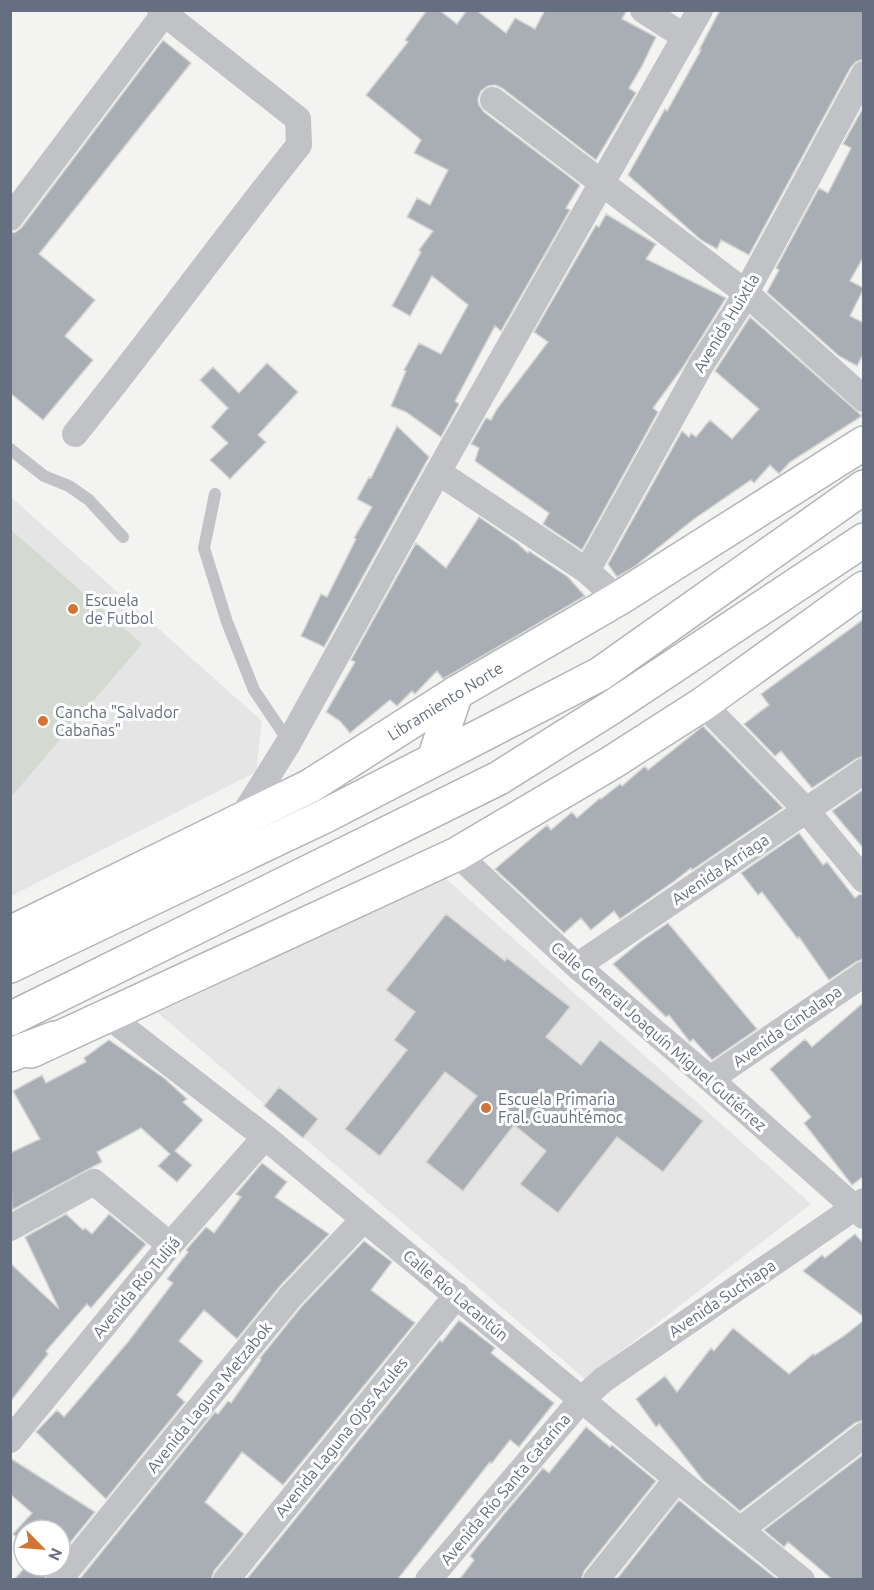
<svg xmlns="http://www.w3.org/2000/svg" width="874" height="1590" font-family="Ubuntu,sans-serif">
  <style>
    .built { fill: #e4e5e4 }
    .green { fill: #d4dad2 }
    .building { fill: #a9adb4; stroke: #d5d5d3; stroke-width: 1.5 }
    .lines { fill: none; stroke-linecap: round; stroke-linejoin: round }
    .secondary-casing { stroke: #b2b5ba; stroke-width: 36 }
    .highway-casing { stroke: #b2b4b8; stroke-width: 36 }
    .lane { stroke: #c0c2c6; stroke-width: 12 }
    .street { stroke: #c0c2c6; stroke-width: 26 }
    .secondary { stroke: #fff; stroke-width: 33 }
    .highway { stroke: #fff; stroke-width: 33 }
    .poi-dot { fill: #d17434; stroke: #fff; stroke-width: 2 }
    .labels { text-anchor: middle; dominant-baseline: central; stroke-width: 6; stroke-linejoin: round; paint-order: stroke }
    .street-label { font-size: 16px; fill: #666f7f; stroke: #fff }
    .poi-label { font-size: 16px; fill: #666f7f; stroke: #fff; text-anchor: start }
  </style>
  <rect width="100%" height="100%" fill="#f3f4f1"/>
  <!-- built -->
  <path class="built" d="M 11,497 L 262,721 L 256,772 L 11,896 Z
    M 444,877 L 811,1204 L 585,1379 L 158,1013 Z"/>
  <!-- green -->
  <path class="green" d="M 11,530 L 142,644 L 11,797 Z"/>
  <!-- building -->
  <path class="building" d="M 427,10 L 439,10 L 457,24 L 467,10 L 476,10 L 506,33 L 515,18 L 535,29 L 545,10 L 627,10 L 622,19 L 656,37 L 641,68 L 629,88 L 636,93 L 596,160 L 502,88 L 495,85 L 488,86 L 481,91 L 478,99 L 479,105 L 484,112 L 580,185 L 566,208 L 570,210 L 501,331 L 495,326 L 455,401 L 459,404 L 441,437 L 406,412 L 391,406 L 406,371 L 404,370 L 419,343 L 441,354 L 468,305 L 432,276 L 410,316 L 392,306 L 421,252 L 419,250 L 433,231 L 407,217 L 417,198 L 430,205 L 448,170 L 414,153 L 421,140 L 366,95 L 408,42 L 405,40 Z
    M 720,10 L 864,10 L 864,59 L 856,62 L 851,67 L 749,255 L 721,240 L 717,249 L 701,240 L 628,175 L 665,109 L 667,111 L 701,50 L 699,50 Z
    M 163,40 L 191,63 L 39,254 L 95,300 L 65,336 L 93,360 L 43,420 L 10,393 L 10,233 L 16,232 L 22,227 Z
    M 864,106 L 864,256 L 850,281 L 864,288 L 850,316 L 864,323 L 864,353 L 857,366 L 839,356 L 767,292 L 779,270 L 776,268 L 819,188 L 828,193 L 851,148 L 843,144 Z
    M 606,214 L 656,244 L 646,259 L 726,298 L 683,367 L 653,408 L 658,412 L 582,550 L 543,524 L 549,513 L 475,461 L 479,448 L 471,444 L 486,418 L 491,420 L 497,409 L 548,342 L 534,332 L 596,225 L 599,227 Z
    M 750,317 L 862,416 L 790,462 L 779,474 L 770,465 L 754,483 L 751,480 L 694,519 L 634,567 L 617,577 L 608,564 L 682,431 L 689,437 L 691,433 L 696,437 L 710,420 L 732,439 L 759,409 L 715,371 Z
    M 267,363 L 298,392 L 258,435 L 266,442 L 230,479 L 210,460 L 228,443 L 211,427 L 228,408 L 200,380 L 213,367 L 239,393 Z
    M 397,426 L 429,457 L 324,647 L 301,636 L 321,594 L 327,597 L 356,539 L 354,538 L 372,507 L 357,499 L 369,477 L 371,478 Z
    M 479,517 L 517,543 L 528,553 L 529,551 L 568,577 L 585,596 L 443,679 L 437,671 L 415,694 L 412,691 L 397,706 L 390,700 L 350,733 L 340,721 L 326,712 L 355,662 L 351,660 L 416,543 L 446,568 Z
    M 864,619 L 864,756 L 856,759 L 812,788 L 781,751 L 775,756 L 744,724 L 769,705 L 761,694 Z
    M 703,726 L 783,808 L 692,870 L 691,868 L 676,880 L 620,919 L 614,911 L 591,930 L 581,918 L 564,933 L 495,869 L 547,825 L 551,830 L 572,812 L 577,818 L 600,798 L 601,799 L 620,784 L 622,786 L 645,766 L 648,770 Z
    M 864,789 L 864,849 L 832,811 Z
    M 799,833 L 823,865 L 827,862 L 855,898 L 860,894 L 864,895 L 864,959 L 856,962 L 829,980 L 799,937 L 797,938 L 762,892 L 758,895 L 741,873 Z
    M 446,914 L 505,961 L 507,958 L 570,1007 L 546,1037 L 581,1065 L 600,1040 L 703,1121 L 663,1172 L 617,1137 L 558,1213 L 520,1184 L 546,1151 L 514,1125 L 463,1191 L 426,1162 L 477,1096 L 445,1072 L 380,1156 L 345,1129 L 407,1050 L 394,1040 L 415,1012 L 386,990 Z
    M 668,923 L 757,1029 L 712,1060 L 693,1039 L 690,1042 L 669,1015 L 666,1017 L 613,964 L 640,942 Z
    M 864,1002 L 864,1176 L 852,1185 L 804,1123 L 811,1117 L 770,1069 L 805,1039 L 812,1047 Z
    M 109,1040 L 164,1078 L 187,1099 L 183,1102 L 203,1120 L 175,1151 L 192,1165 L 177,1182 L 158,1166 L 170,1154 L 141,1128 L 97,1152 L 102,1162 L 12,1210 L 10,1153 L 40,1139 L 13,1091 L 42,1075 L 46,1083 L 86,1062 L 84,1058 Z
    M 279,1087 L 318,1119 L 303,1138 L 264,1106 Z
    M 262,1163 L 287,1182 L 275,1197 L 329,1234 L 280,1286 L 237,1339 L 204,1310 L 179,1341 L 203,1361 L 177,1395 L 185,1402 L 106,1499 L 36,1432 L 57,1410 L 64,1417 L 128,1342 L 173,1283 L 167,1279 L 188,1252 L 186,1250 L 206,1227 L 214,1233 L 241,1197 L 236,1194 Z
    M 66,1214 L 83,1230 L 85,1228 L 92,1234 L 109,1214 L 146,1244 L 91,1308 L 87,1304 L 46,1351 L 48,1354 L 10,1402 L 10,1263 L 59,1309 L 25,1237 Z
    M 855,1234 L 864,1244 L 864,1317 L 803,1271 L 822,1255 L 825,1258 Z
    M 364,1241 L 392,1262 L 371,1290 L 415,1323 L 283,1485 L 242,1452 L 205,1502 L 244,1534 L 214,1571 L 211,1580 L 79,1580 L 215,1412 L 218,1414 L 228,1401 L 231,1403 L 261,1360 L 260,1358 L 302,1306 Z
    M 459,1320 L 495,1348 L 491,1353 L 554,1403 L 519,1447 L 510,1440 L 492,1463 L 490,1462 L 397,1580 L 246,1580 L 440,1340 L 442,1342 Z
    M 864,1320 L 864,1420 L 855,1423 L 740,1511 L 703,1480 L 659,1424 L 656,1427 L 636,1399 L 665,1376 L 677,1392 L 711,1348 L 714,1351 L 733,1328 L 789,1374 L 813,1354 L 815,1355 L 844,1336 Z
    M 586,1427 L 610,1447 L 612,1445 L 656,1481 L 584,1571 L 581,1580 L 459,1580 L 474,1560 L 470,1556 L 504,1514 L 543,1468 L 549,1473 Z
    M 864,1454 L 864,1580 L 833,1580 L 788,1542 L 784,1547 L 764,1530 Z
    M 10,1458 L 95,1512 L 60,1555 L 60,1530 L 24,1530 L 24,1545 L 13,1534 L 32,1513 L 10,1494 Z
    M 679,1500 L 715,1530 L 778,1580 L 616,1580 Z
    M 26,1566 L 51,1566 L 44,1580 L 14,1580 Z"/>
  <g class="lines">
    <!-- secondary casing -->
    <g class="secondary-casing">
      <path id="secondary" d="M 10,933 L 310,786 L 456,693 L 618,599 L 864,443
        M 31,1051 L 457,854 L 611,763 L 703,704 L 864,588"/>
    </g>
    <!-- highway casing -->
    <g class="highway-casing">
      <path id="highway" d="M 434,759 L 456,693
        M 94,892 L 165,882
        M 10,966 L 325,816 L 600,674 L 864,487
        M 10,1019 L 499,778 L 612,707 L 864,540
        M 10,1055 L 55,1038"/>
    </g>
    <!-- lane -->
    <path class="lane" d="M 10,449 L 44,476 L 69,486 L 89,500 L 123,537
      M 215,494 L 204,548 L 227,622 L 254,690 L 289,742"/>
    <!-- street -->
    <path class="street" d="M 643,10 L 685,37
      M 493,100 L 746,293 L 864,399
      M 10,218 L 167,10
      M 75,434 C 152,339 223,240 299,145 L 298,119 L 160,10
      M 438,472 L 587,571 L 618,599
      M 587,571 L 701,365 L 737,309 L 864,74
      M 703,704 L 807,811 L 864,880
      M 241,819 L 289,742 L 438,472 L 700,10
      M 457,854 L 577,966 L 710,1079 L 864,1216
      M 577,966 L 864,771
      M 107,1015 L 265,1137 L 677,1479 L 802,1580
      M 710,1079 L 864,974
      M 10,1228 L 94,1182 L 170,1245
      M 10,1440 L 170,1245 L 265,1137
      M 740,1530 L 864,1435
      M 59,1580 L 291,1296 L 364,1219
      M 226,1580 L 457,1295
      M 428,1580 L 582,1399 L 603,1380 L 864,1201
      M 596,1580 L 677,1479"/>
    <!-- secondary -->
    <use href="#secondary" class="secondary"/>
    <!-- highway -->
    <use href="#highway" class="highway"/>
  </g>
  <!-- markers -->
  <g class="poi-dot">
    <circle cx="73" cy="609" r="6"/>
    <circle cx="43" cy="721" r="6"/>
    <circle cx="486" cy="1108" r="6"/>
  </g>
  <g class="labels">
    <!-- street labels -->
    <g class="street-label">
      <text transform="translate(726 323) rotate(-59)">Avenida Huixtla</text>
      <text transform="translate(445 701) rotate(-32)">Libramiento Norte</text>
      <text transform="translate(720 869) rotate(-34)">Avenida Arriaga</text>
      <text transform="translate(787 1026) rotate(-35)">Avenida Cintalapa</text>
      <text transform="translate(659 1036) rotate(41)">Calle General Joaquín Miguel Gutiérrez</text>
      <text transform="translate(136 1287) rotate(-50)">Avenida Río Tulijá</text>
      <text transform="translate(456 1295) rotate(40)">Calle Río Lacantún</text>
      <text transform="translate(722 1298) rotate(-34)">Avenida Suchiapa</text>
      <text transform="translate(209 1397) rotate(-51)">Avenida Laguna Metzabok</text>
      <text transform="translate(341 1437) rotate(-51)">Avenida Laguna Ojos Azules</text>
      <text transform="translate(505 1489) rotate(-50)">Avenida Río Santa Catarina</text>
    </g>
    <!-- poi labels -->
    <g class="poi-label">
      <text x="85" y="600">Escuela<tspan x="85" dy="18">de Futbol</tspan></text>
      <text x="55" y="712">Cancha "Salvador<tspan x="55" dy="18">Cabañas"</tspan></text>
      <text x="498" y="1099">Escuela Primaria<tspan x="498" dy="18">Fral. Cuauhtémoc</tspan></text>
    </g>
  </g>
  <!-- border -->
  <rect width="874" height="1590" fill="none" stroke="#666f7f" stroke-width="24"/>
  <!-- north arrow -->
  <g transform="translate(42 1548) rotate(115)"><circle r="28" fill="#ffffff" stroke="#c2c5cc" stroke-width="1.5"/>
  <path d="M0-4.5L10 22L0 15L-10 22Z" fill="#d17434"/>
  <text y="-9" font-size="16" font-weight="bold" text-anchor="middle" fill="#666f7f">N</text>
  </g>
</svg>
